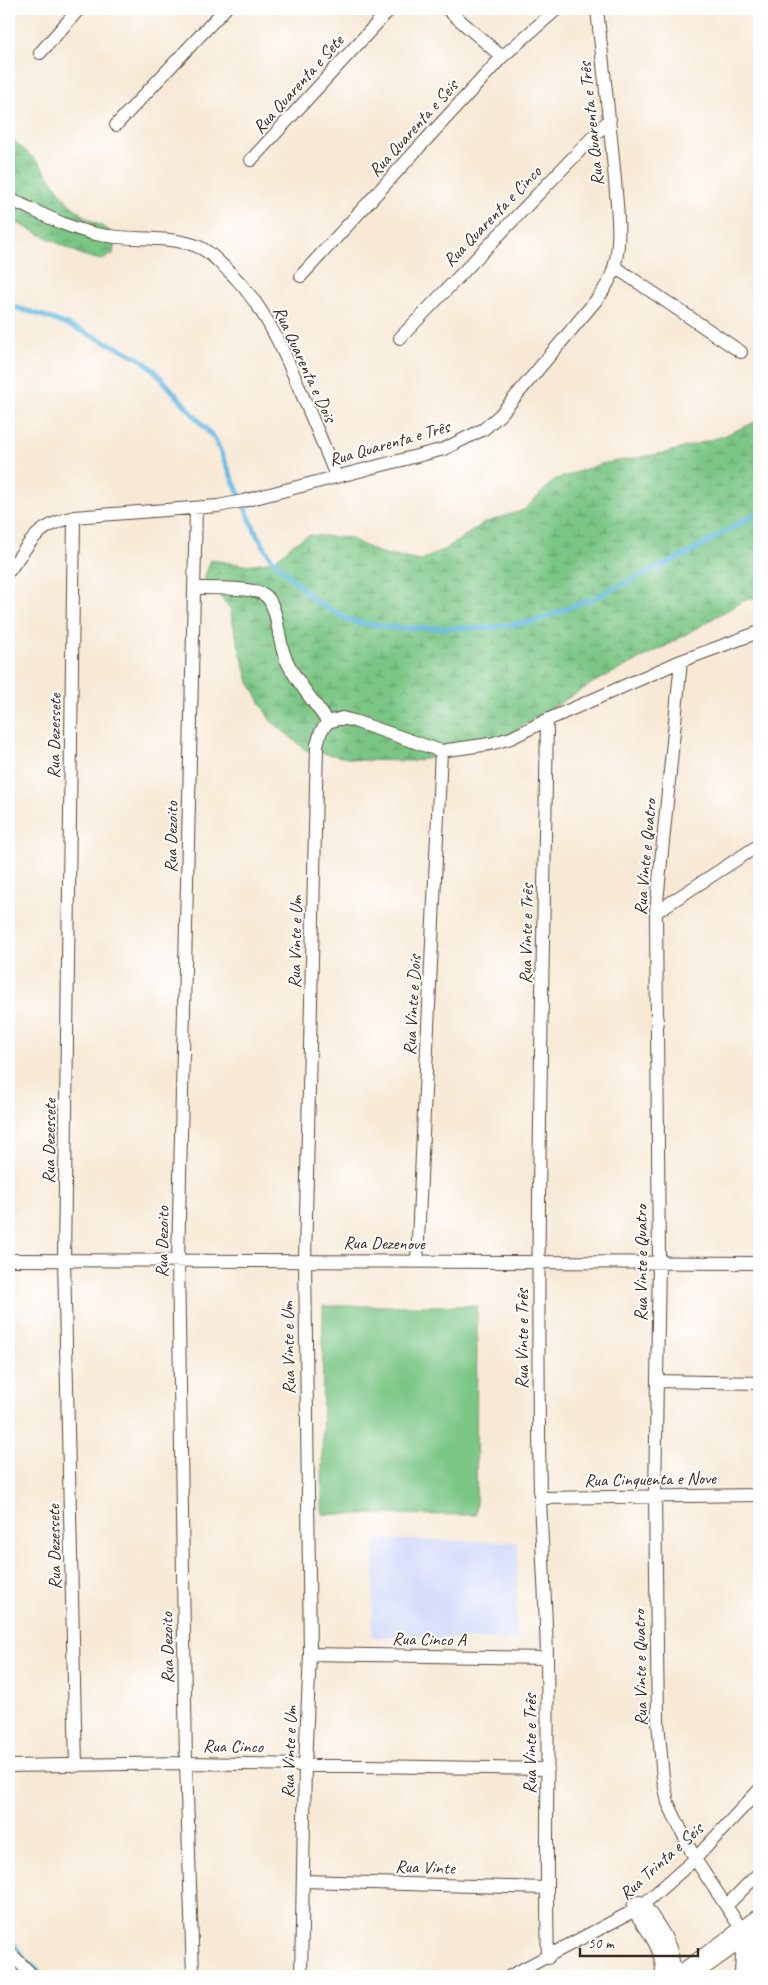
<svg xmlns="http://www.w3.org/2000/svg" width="768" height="1985" font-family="Caveat,sans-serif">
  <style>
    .built { fill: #d1d9f9 }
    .green { fill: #7ac685; stroke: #5a7852 }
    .wetland { fill: url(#wetland-marsh); stroke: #5a7852 }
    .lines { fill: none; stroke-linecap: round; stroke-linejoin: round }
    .stream { stroke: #65b9e1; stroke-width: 5 }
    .minor-casing { stroke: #57473a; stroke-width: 14 }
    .motorway-casing { stroke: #57473a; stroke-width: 26 }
    .minor { stroke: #fff; stroke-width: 12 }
    .motorway { stroke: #fff; stroke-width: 24 }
    .labels { text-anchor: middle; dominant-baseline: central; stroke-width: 4; stroke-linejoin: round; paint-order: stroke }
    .street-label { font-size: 18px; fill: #3b2a1e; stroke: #fff }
  </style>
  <defs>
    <pattern id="wetland-marsh" width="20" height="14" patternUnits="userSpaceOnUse" patternTransform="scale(1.25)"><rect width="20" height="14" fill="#7ac685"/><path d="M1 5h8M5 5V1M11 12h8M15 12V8" fill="none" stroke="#65a16c"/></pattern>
  </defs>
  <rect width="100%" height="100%" fill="#fff"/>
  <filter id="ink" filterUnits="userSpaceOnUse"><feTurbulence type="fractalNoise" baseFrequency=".02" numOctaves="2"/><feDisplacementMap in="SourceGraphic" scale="10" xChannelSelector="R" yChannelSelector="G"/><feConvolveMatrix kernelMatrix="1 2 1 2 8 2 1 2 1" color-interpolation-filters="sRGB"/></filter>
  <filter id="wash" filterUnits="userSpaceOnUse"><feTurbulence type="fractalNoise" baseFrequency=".0096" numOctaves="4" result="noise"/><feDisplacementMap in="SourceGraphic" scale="20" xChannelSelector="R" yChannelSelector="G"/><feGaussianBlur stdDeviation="1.12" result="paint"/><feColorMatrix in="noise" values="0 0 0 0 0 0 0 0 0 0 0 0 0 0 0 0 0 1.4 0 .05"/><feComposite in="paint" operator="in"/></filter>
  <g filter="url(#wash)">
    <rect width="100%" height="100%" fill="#f7e9d6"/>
    <!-- built -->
    <path class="built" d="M 375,1539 L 518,1542 L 516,1640 L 372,1637 Z"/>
    <!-- green -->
    <path class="green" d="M 323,1306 L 477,1306 L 476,1515 L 322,1514 Z"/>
    <!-- wetland -->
    <path class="wetland" d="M 9,136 L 40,164 L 69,204 L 87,218 L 110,231 L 115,242 L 113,254 L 101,260 L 82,255 L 9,219 Z
      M 759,420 L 759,596 L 743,601 L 664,647 L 596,681 L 490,746 L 414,761 L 358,760 L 306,750 L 270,720 L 249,682 L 235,632 L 230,608 L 204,578 L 211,560 L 244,565 L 274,561 L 293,544 L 309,535 L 350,538 L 377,552 L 419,561 L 444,550 L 484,523 L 524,510 L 554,480 L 601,464 L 665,453 L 724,436 Z"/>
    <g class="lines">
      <!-- stream -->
      <path class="stream" d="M 9,306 C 44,314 77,328 110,344 C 125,351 140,357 153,369 L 215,439 L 257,535 L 271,558 L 315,601 L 347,619 L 361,623 L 396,628 L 485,628 L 533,622 L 594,598 L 689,553 L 759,512
        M 9,1931 C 17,1955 25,1960 44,1976"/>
    </g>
  </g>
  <g filter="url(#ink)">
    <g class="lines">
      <!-- minor casing -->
      <g class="minor-casing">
        <path id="minor" d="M 447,9 L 502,57
          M 40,53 L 79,9
          M 116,125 L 225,9
          M 251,160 L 390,9
          M 9,199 C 37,211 66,228 96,234 C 128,241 163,235 194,245 C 204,248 212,255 219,262 C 260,297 281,344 301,392 C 313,420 325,448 336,476
          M 615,267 L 741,352
          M 301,276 L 502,57 L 557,9
          M 400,338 L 610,119
          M 74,517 L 64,1260 L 76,1766
          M 9,571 C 31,541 36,526 74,517 L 218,506 L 243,501 L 444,449 L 484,429 L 500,415 L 598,298 C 605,289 611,279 614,268 C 622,240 617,208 615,180 C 610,123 603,66 597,9
          M 194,588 C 209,588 257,587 266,596 C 278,607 278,639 284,654 C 291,675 315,703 328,722
          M 681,661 L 656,912 L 659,1262 L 655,1496 L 658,1722 L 663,1778 L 668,1803 L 695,1859 L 744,1933
          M 547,720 C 543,979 535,1238 540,1497 C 542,1551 546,1605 547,1659 C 549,1759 545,1858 548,1958
          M 328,722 L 342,718 L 354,721 L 441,751 L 490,744 L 511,738 L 547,720 L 681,661 L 759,632
          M 656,912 L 759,845
          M 9,1260 L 759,1263
          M 417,1261 L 441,751
          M 657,1381 L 759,1383
          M 540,1498 L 759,1495
          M 310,1654 L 547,1658
          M 9,1766 L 186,1763 L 548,1769
          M 304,1881 L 546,1888
          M 726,1906 L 759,1873
          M 9,1952 L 33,1976
          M 193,1976 L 186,1763 L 178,1260 L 196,508
          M 301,1976 L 305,1765 L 310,1654 L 305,1260 L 317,745 L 321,731 L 328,722
          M 510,1976 L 639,1908 L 695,1859 L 759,1790"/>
      </g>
      <!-- motorway casing -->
      <g class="motorway-casing">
        <path id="motorway" d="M 639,1908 C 655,1930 669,1948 668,1976
          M 744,1933 L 748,1956 L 747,1973
          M 684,1976 L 759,1922"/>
      </g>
      <!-- minor -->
      <use href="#minor" class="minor"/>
      <!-- motorway -->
      <use href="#motorway" class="motorway"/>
    </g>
  </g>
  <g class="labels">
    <!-- street labels -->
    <g class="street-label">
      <text transform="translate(298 84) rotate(-48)">Rua Quarenta e Sete</text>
      <text transform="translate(591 124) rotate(-96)">Rua Quarenta e Três</text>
      <text transform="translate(413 128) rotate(-48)">Rua Quarenta e Seis</text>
      <text transform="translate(492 216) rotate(-46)">Rua Quarenta e Cinco</text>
      <text transform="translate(305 364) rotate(65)">Rua Quarenta e Dois</text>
      <text transform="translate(389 443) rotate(-16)">Rua Quarenta e Três</text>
      <text transform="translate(54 736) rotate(-89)">Rua Dezessete</text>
      <text transform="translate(171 837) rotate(-89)">Rua Dezoito</text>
      <text transform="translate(645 857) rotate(-85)">Rua Vinte e Quatro</text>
      <text transform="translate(526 934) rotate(-89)">Rua Vinte e Três</text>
      <text transform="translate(295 942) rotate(-89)">Rua Vinte e Um</text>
      <text transform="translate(412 1005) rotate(-87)">Rua Vinte e Dois</text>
      <text transform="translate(49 1141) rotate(-89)">Rua Dezessete</text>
      <text transform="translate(162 1242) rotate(-89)">Rua Dezoito</text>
      <text transform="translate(384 1243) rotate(1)">Rua Dezenove</text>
      <text transform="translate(641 1263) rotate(-90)">Rua Vinte e Quatro</text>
      <text transform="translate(522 1339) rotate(-90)">Rua Vinte e Três</text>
      <text transform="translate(288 1348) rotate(-91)">Rua Vinte e Um</text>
      <text transform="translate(650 1479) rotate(-1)">Rua Cinquenta e Nove</text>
      <text transform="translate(54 1547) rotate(-91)">Rua Dezessete</text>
      <text transform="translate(429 1639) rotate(1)">Rua Cinco A</text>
      <text transform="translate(167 1648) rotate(-91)">Rua Dezoito</text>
      <text transform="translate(640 1668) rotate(-91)">Rua Vinte e Quatro</text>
      <text transform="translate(530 1744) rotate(-90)">Rua Vinte e Três</text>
      <text transform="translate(233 1746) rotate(1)">Rua Cinco</text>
      <text transform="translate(289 1752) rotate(-88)">Rua Vinte e Um</text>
      <text transform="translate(661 1861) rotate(-42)">Rua Trinta e Seis</text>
      <text transform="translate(425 1867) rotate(2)">Rua Vinte</text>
    </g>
  </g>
  <!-- margin -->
  <rect width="768" height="1985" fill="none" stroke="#fff" stroke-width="30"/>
  <!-- scale -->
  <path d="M580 1948v8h118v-8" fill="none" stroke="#3b2a1e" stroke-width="2.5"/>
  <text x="588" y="1948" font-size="15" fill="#3b2a1e" stroke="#ffffff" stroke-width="4" paint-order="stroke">50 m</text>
</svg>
